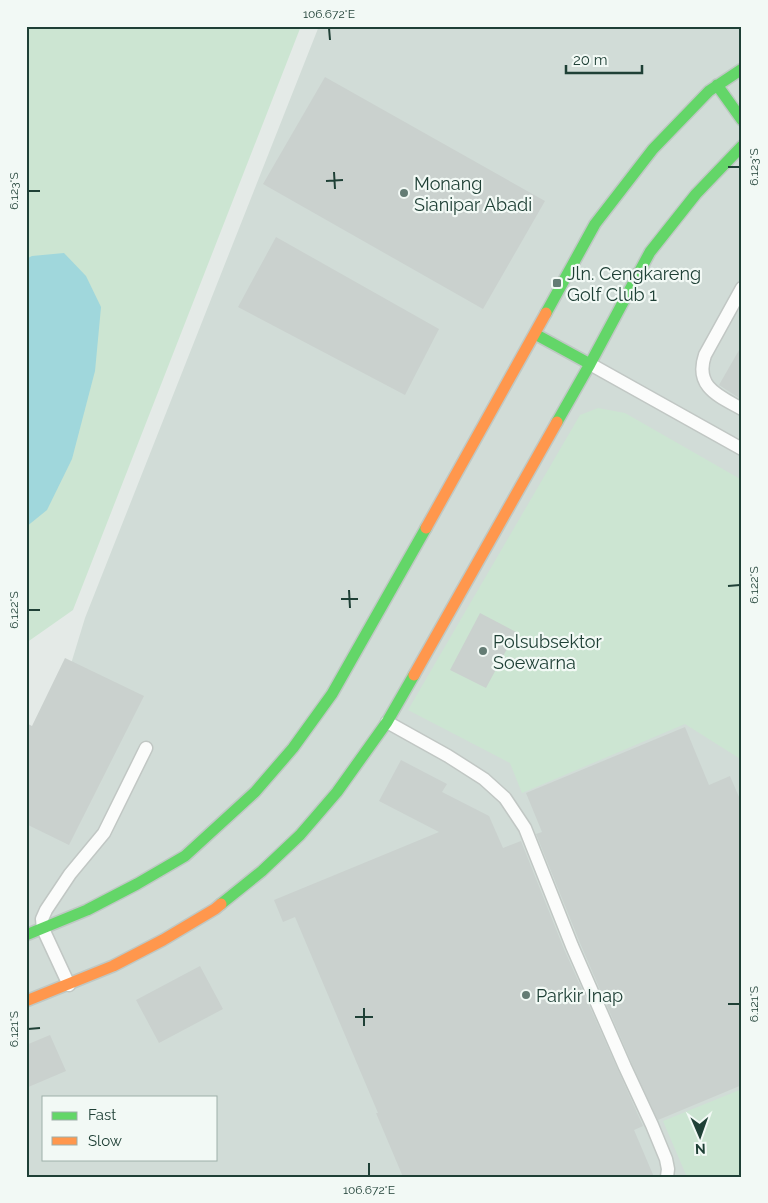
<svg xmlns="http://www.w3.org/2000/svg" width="768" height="1203" font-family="Raleway,sans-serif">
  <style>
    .built { fill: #d1dcd7; fill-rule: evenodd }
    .green { fill: #cce5d2 }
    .water { fill: #a0d7dc }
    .building { fill: #cad1ce }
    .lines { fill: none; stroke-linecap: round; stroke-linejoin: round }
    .lane-casing { stroke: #c1c7c4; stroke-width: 15 }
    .fast-casing { stroke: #bfc8c4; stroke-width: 14 }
    .slow-casing { stroke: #bfc8c4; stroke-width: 14 }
    .lane { stroke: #fbfcfb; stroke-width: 12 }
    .fast { stroke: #63d668; stroke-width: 11 }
    .slow { stroke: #ff974d; stroke-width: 11 }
    .ticks { fill: none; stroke: #1f4036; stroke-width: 2 }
    .poi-dot { fill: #647c74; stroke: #f2f9f5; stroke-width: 2 }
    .labels { text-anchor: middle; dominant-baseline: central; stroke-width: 4.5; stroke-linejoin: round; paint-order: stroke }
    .poi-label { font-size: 18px; fill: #1f4036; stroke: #f2f9f5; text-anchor: start }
    .neatline { fill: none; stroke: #1f4036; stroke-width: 2 }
    .ticks-label { font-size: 12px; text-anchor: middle; fill: #1f4036 }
  </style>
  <rect width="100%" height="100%" fill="#e4eae7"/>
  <!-- built -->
  <path class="built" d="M 319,26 L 742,26 L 742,1177 L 26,1177 L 26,811 L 85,618 ZM 44,1097 L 216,1097 L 216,1159 L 44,1159 Z"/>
  <!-- green -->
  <path class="green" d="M 26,26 L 301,26 L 73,610 L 26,643 Z
    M 598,408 L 625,413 L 742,480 L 742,760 L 685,724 L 522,793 L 510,763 L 408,710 L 580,415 Z
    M 742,1089 L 742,1177 L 687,1177 L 663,1121 Z"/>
  <!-- water -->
  <path class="water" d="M 64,253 L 86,276 L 101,307 L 95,371 L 72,459 L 47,510 L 26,527 L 26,259 L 32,256 Z"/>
  <!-- building -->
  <path class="building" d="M 325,77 L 545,201 L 483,309 L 263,184 Z
    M 276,237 L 439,329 L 405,395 L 238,307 Z
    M 742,345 L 742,400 L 719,385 Z
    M 480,613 L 516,632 L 486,688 L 450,670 Z
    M 65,658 L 144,696 L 69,845 L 26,824 L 26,723 L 32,726 Z
    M 685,727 L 709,785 L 730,776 L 742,804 L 742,1085 L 658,1120 L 632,1064 L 580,943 L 536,834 L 542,832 L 526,793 Z
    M 401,760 L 447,784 L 442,792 L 489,816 L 503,848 L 521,841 L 564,949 L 618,1070 L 643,1126 L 634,1130 L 654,1177 L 403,1177 L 376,1113 L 378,1113 L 295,917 L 283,922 L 274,900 L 439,832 L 379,801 Z
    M 200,966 L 223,1009 L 159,1043 L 136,1000 Z
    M 50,1035 L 66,1071 L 26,1088 L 26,1045 Z"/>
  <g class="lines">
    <!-- lane casing -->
    <g class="lane-casing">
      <path id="lane" d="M 742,288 L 705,355 C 694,387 719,396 742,409
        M 590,364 L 742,449
        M 387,722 L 448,756 L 484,779 L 505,798 L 525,828 L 572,946 L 625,1067 L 652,1125 L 666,1159 L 668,1169 L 667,1177
        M 69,985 L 43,929 L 42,919 L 46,910 L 70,874 L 104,833 L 146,748"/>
    </g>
    <!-- fast casing -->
    <g class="fast-casing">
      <path id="fast" d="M 717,85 L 742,120
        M 546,313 L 595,224 L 653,149 L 709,91 L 742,69
        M 535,334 L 590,364
        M 557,422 L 590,364 L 650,252 L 696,194 L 742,146
        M 221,904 L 262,871 L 300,835 L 337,792 L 387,722 L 414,675
        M 26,935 L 87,910 L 137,884 L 185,856 L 255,792 L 293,748 L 332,694 L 426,528"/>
    </g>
    <!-- slow casing -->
    <g class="slow-casing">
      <path id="slow" d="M 426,528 L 546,313
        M 414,675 L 557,422
        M 26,1001 L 113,966 L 163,940 L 215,909 L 221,904"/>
    </g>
    <!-- lane -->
    <use href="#lane" class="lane"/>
    <!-- fast -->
    <use href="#fast" class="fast"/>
    <!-- slow -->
    <use href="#slow" class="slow"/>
  </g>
  <!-- ticks -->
  <path class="ticks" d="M 329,28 L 330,40M 728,167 L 740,167M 334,172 L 335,189M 326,181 L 343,180M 28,191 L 40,191M 728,586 L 740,585M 349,590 L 350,608M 341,599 L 358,599M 28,610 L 40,610M 728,1004 L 740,1004M 364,1008 L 364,1026M 355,1017 L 373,1017M 28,1029 L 40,1028M 369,1163 L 369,1176"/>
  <!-- markers -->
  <g class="poi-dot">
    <circle cx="404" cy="193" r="5"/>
    <rect x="552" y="278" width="10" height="10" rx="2.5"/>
    <circle cx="483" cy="651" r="5"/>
    <circle cx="526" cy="995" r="5"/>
  </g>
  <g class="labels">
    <!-- poi labels -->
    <g class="poi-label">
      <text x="414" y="183">Monang<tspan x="414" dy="21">Sianipar Abadi</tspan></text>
      <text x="567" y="273">Jln. Cengkareng<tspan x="567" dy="21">Golf Club 1</tspan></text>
      <text x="493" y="641">Polsubsektor<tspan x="493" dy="21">Soewarna</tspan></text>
      <text x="536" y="995">Parkir Inap</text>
    </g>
  </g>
  <!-- border -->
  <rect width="768" height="1203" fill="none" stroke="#f2f9f5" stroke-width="55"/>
  <!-- legend -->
  <rect x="42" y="1096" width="175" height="65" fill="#f2f9f5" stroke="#9eafa9"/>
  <rect x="52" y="1112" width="25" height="8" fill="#63d668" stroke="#9eafa9"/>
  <text x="88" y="1120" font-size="15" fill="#1f4036">Fast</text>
  <rect x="52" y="1137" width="25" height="8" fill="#ff974d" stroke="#9eafa9"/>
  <text x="88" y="1146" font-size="15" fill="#1f4036">Slow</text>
  <!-- north arrow -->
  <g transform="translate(700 1136) rotate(178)" stroke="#f2f9f5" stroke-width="4" paint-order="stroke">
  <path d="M0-4L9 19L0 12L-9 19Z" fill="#1f4036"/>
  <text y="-8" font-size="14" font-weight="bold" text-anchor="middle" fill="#1f4036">N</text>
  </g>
  <!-- scale -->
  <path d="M566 65v8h76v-8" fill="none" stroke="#1f4036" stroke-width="2.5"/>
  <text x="573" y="65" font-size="15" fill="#1f4036" stroke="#f2f9f5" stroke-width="4" paint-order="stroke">20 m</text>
  <rect x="28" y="28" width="712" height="1148" class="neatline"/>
  <g class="ticks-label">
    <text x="329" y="18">106.672°E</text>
    <text transform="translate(754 167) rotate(-90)" y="4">6.123°S</text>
    <text transform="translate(14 191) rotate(-90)" y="4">6.123°S</text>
    <text transform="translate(754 585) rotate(-90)" y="4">6.122°S</text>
    <text transform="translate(14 610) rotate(-90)" y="4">6.122°S</text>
    <text transform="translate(754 1004) rotate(-90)" y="4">6.121°S</text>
    <text transform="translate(14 1029) rotate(-90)" y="4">6.121°S</text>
    <text x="369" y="1194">106.672°E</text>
  </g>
</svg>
